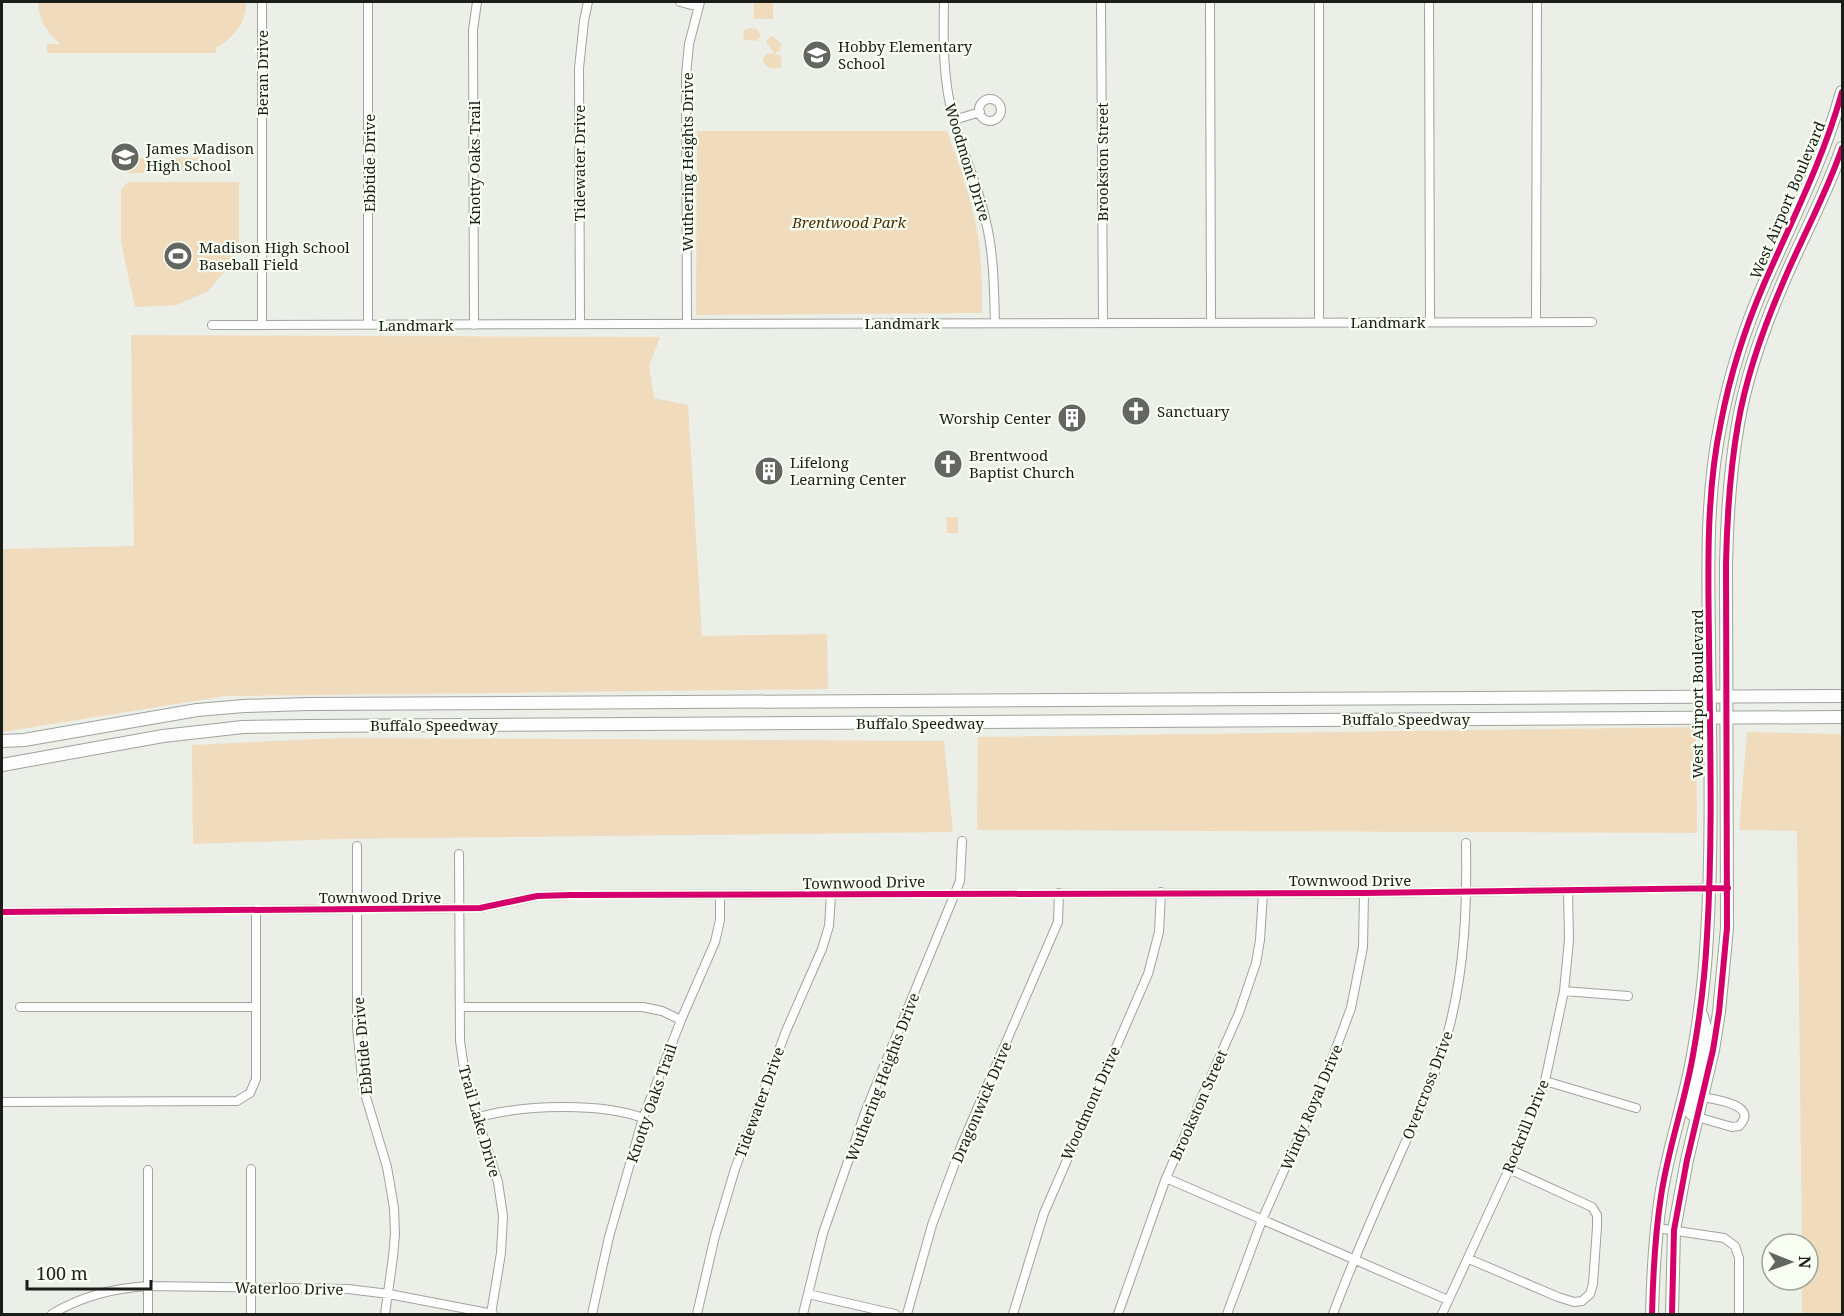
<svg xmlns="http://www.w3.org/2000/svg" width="1844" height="1316" font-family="'Noto Serif',serif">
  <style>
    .green { fill: #f0dbbd }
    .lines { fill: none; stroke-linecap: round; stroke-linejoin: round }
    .minor-casing { stroke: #a0a39e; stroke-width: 10 }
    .secondary-casing { stroke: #a0a39e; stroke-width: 14 }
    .minor { stroke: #fcfdfc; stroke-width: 8 }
    .secondary { stroke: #fcfdfc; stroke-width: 12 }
    .cycleway-casing { stroke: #f7fff2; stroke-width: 10 }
    .cycleway { stroke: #d6006c; stroke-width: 6 }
    .labels { text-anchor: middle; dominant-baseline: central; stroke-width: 4.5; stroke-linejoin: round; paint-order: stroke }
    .poi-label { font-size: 15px; fill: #1a1d18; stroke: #f7fff2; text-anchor: start }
    .street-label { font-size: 15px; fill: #1a1d18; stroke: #f7fff2 }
    .park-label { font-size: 15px; font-style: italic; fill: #4d2f05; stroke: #f7fff2 }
  </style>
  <rect width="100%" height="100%" fill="#ebefe8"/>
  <!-- green -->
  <path class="green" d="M 38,2 L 246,2 C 246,23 234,38 216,48 L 216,53 L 47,53 L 47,44 L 61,44 C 47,33 38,19 38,2 Z
    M 754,2 L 773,2 L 773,19 L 754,19 Z
    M 750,28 L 757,29 L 761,36 L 756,41 L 743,39 L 744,30 Z
    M 773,36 L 781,44 L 780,51 L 774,53 L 781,56 L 782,62 L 780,68 C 772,69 763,68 763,58 L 766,54 L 774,53 L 766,42 L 768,39 Z
    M 697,131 L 947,131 C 958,162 970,192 976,225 C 982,254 982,284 982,313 L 696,315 Z
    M 127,158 L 157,158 L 157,173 L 127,173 Z
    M 172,158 L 202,158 L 202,172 L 172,172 Z
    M 128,182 L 239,182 L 239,241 L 226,270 L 208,291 L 177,305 L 135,307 L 121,242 L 121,190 Z
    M 131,335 L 660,337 L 649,366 L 654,398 L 688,405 L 702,636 L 827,634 L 828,689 L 226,696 L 2,732 L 2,549 L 134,546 Z
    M 946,517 L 958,517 L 958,533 L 947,533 Z
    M 1696,727 L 1697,833 L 977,830 L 978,737 Z
    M 1747,732 L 1842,734 L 1842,1314 L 1802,1314 L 1802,1280 L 1808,1280 L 1808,1244 L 1802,1244 L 1797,831 L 1739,830 Z
    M 341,738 L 944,741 L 953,832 L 341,839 L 193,844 L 192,745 Z"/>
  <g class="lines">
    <!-- minor casing -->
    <g class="minor-casing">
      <path id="minor" d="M 262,2 L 262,325
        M 680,2 L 699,7
        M 944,2 C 943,42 943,82 954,121 C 963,155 979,187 986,222 C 994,255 994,289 995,323
        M 1101,2 L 1103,323
        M 1210,2 L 1211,323
        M 1319,2 L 1319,322
        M 1429,2 L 1430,322
        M979 110a11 11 0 1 1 22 0a11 11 0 1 1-22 0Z
        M 954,120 L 980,112
        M 1536,322 L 1537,2
        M 687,323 L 686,75 L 689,44 L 700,2
        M 580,324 L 579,68 L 584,21 L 588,2
        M 212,325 L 1592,322
        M 368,325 L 368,2
        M 474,325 L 473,30 L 477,2
        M 357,846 L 357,1028 L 363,1087 L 387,1167 L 394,1208 L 395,1234 L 393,1257 L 385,1314
        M 459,854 L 460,1041 L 466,1082 L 498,1182 L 503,1216 L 501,1253 L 491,1314
        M 2,912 L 480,908 L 537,896 L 571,895 L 1364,893 L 1728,888
        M 1564,991 L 1628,996
        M 20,1007 L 256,1007
        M 460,1007 L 643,1007 L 662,1011 L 681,1020
        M 1545,1081 L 1636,1108
        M 2,1102 L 237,1101 L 250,1093 L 256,1079 L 256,910
        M 478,1117 C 524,1105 599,1102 643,1118
        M 1697,1117 L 1732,1127 L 1739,1126 C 1760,1105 1714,1099 1702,1097
        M 251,1169 L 251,1314
        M 1166,1178 L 1448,1300
        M 1657,1228 L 1724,1238 L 1735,1246 L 1739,1258 L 1739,1314
        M 1469,1259 L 1558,1297 L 1574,1302 L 1582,1301 L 1590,1294 L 1593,1284 L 1597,1227 L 1597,1215 L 1592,1207 L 1509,1169
        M 808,1294 L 895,1314
        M 52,1314 C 82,1296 113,1288 148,1286 L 348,1289 L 389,1294 L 493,1314
        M 148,1314 L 148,1170
        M 592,1314 L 609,1237 L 643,1118 L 681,1020 L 715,942 L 720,920 L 720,896
        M 697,1314 L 715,1236 L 735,1169 L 786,1031 L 822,949 L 829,926 L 831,895
        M 803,1314 L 823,1233 L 866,1110 L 960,881 L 962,841
        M 907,1314 L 932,1225 L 962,1144 L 1058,922 L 1059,893
        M 1013,1314 L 1044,1213 L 1148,974 L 1159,932 L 1161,892
        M 1118,1314 L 1166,1178 L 1239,1013 L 1256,963 L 1260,940 L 1263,893
        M 1227,1314 L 1262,1220 L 1325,1078 L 1351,1008 L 1363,947 L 1364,893
        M 1333,1314 C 1352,1262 1375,1211 1398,1159 C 1417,1116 1437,1074 1449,1028 C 1465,967 1467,906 1466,843
        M 1442,1314 L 1509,1169 L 1545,1081 L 1564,991 L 1569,940 L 1568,890"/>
    </g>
    <!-- secondary casing -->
    <g class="secondary-casing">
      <path id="secondary" d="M 2,741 L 24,740 L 197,710 L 244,706 L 308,704 L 1842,696
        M 2,765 L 163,736 L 243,727 L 308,726 L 1842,717
        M 1697,1117 L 1691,1113 L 1689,1107 L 1706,1032 L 1702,1016
        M 1652,1314 C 1653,1274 1655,1235 1661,1196 C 1668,1148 1685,1102 1693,1055 C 1700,1016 1705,976 1707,936 C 1713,838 1710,739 1709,641 C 1708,568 1706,493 1721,422 C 1730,375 1745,328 1764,284 C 1792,220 1823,160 1842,92
        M 1672,1314 L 1674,1230 L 1687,1160 L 1713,1050 L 1719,1012 L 1727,928 L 1726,564 C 1727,517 1730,470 1738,424 C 1746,377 1763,329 1782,285 C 1801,239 1826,195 1842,148"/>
    </g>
    <!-- minor -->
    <use href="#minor" class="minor"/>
    <!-- secondary -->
    <use href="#secondary" class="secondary"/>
    <!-- cycleway casing -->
    <g class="cycleway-casing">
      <path id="cycleway" d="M 2,912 L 480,908 L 537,896 L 571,895 L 1364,893 L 1728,888
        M 1652,1314 C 1653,1274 1655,1235 1661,1196 C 1668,1148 1685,1102 1693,1055 C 1700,1016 1705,976 1707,936 C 1713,838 1710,739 1709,641 C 1708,568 1706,493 1721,422 C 1730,375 1745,328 1764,284 C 1792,220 1823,160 1842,92
        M 1672,1314 L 1674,1230 L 1687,1160 L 1713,1050 L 1719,1012 L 1727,928 L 1726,564 C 1727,517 1730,470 1738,424 C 1746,377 1763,329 1782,285 C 1801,239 1826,195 1842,148"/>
    </g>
    <!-- cycleway -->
    <use href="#cycleway" class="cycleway"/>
  </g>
  <!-- icons -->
  <defs>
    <g id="school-disc" transform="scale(1.5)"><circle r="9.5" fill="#636661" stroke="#f7fff2"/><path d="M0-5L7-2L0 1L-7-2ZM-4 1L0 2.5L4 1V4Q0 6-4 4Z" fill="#fff"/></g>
    <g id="stadium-disc" transform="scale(1.5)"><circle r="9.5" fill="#636661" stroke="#f7fff2"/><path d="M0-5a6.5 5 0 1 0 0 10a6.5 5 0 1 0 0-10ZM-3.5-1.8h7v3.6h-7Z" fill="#fff"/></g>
    <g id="church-disc" transform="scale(1.5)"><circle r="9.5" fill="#636661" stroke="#f7fff2"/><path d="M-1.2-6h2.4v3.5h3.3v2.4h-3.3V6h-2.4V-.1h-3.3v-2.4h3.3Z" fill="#fff"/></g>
    <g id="building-disc" transform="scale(1.5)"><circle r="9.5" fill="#636661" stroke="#f7fff2"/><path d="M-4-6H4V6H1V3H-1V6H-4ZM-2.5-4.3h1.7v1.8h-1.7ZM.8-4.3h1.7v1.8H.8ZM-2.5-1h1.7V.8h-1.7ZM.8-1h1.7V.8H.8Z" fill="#fff"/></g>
  </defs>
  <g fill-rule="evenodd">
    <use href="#school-disc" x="817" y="55"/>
    <use href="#school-disc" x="125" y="157"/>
    <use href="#stadium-disc" x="178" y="256"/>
    <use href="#church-disc" x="1136" y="411"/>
    <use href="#building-disc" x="1072" y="418"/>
    <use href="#church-disc" x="948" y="464"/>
    <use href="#building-disc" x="769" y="471"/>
  </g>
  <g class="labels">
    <!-- poi labels -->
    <g class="poi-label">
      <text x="838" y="46">Hobby Elementary<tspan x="838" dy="17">School</tspan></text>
      <text x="146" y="148">James Madison<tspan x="146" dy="17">High School</tspan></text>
      <text x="199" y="247">Madison High School<tspan x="199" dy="17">Baseball Field</tspan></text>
      <text x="1157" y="411">Sanctuary</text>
      <text x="1051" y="418" text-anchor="end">Worship Center</text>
      <text x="969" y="455">Brentwood<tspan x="969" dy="17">Baptist Church</tspan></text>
      <text x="790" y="462">Lifelong<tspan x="790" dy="17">Learning Center</tspan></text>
    </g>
    <!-- street labels -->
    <g class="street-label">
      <text transform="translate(262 73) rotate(-90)">Beran Drive</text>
      <text transform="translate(687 162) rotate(-90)">Wuthering Heights Drive</text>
      <text transform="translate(968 162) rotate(73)">Woodmont Drive</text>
      <text transform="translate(1102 162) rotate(-90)">Brookston Street</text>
      <text transform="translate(369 163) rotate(-90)">Ebbtide Drive</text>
      <text transform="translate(474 163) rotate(-90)">Knotty Oaks Trail</text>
      <text transform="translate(579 163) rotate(-90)">Tidewater Drive</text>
      <text transform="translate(1787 200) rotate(-67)">West Airport Boulevard</text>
      <text x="1388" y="322">Landmark</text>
      <text x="902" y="323">Landmark</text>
      <text x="416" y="325">Landmark</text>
      <text transform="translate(1697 694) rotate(-90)">West Airport Boulevard</text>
      <text x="1406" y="719">Buffalo Speedway</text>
      <text x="920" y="723">Buffalo Speedway</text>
      <text x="434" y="725">Buffalo Speedway</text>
      <text x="1350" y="880">Townwood Drive</text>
      <text transform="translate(864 882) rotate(-1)">Townwood Drive</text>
      <text x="380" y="897">Townwood Drive</text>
      <text transform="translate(362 1046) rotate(-95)">Ebbtide Drive</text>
      <text transform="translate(882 1077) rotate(-69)">Wuthering Heights Drive</text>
      <text transform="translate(1427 1085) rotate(-69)">Overcross Drive</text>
      <text transform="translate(759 1102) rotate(-70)">Tidewater Drive</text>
      <text transform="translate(981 1102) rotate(-67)">Dragonwick Drive</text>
      <text transform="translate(651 1103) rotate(-71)">Knotty Oaks Trail</text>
      <text transform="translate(1090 1103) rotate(-66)">Woodmont Drive</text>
      <text transform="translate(1198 1105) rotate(-66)">Brookston Street</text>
      <text transform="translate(1311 1107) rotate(-67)">Windy Royal Drive</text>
      <text transform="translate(480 1121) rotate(74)">Trail Lake Drive</text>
      <text transform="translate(1525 1126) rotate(-68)">Rockrill Drive</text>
      <text transform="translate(289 1288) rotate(1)">Waterloo Drive</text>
    </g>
    <!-- park labels -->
    <g class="park-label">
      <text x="849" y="222">Brentwood Park</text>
    </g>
  </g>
  <!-- border -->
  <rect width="1844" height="1316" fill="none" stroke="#1a1d18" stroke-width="6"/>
  <!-- north arrow -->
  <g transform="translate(1790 1262) rotate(91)"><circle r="28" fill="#f7fff2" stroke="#9fa59b" stroke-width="1.5"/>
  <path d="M0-4.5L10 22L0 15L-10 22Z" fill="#636661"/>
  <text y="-9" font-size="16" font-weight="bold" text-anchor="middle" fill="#1a1d18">N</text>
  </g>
  <!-- scale -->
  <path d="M27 1280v9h124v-9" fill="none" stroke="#1a1d18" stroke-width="3"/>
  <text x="36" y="1280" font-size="18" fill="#1a1d18" stroke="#f7fff2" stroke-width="4.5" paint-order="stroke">100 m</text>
</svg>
